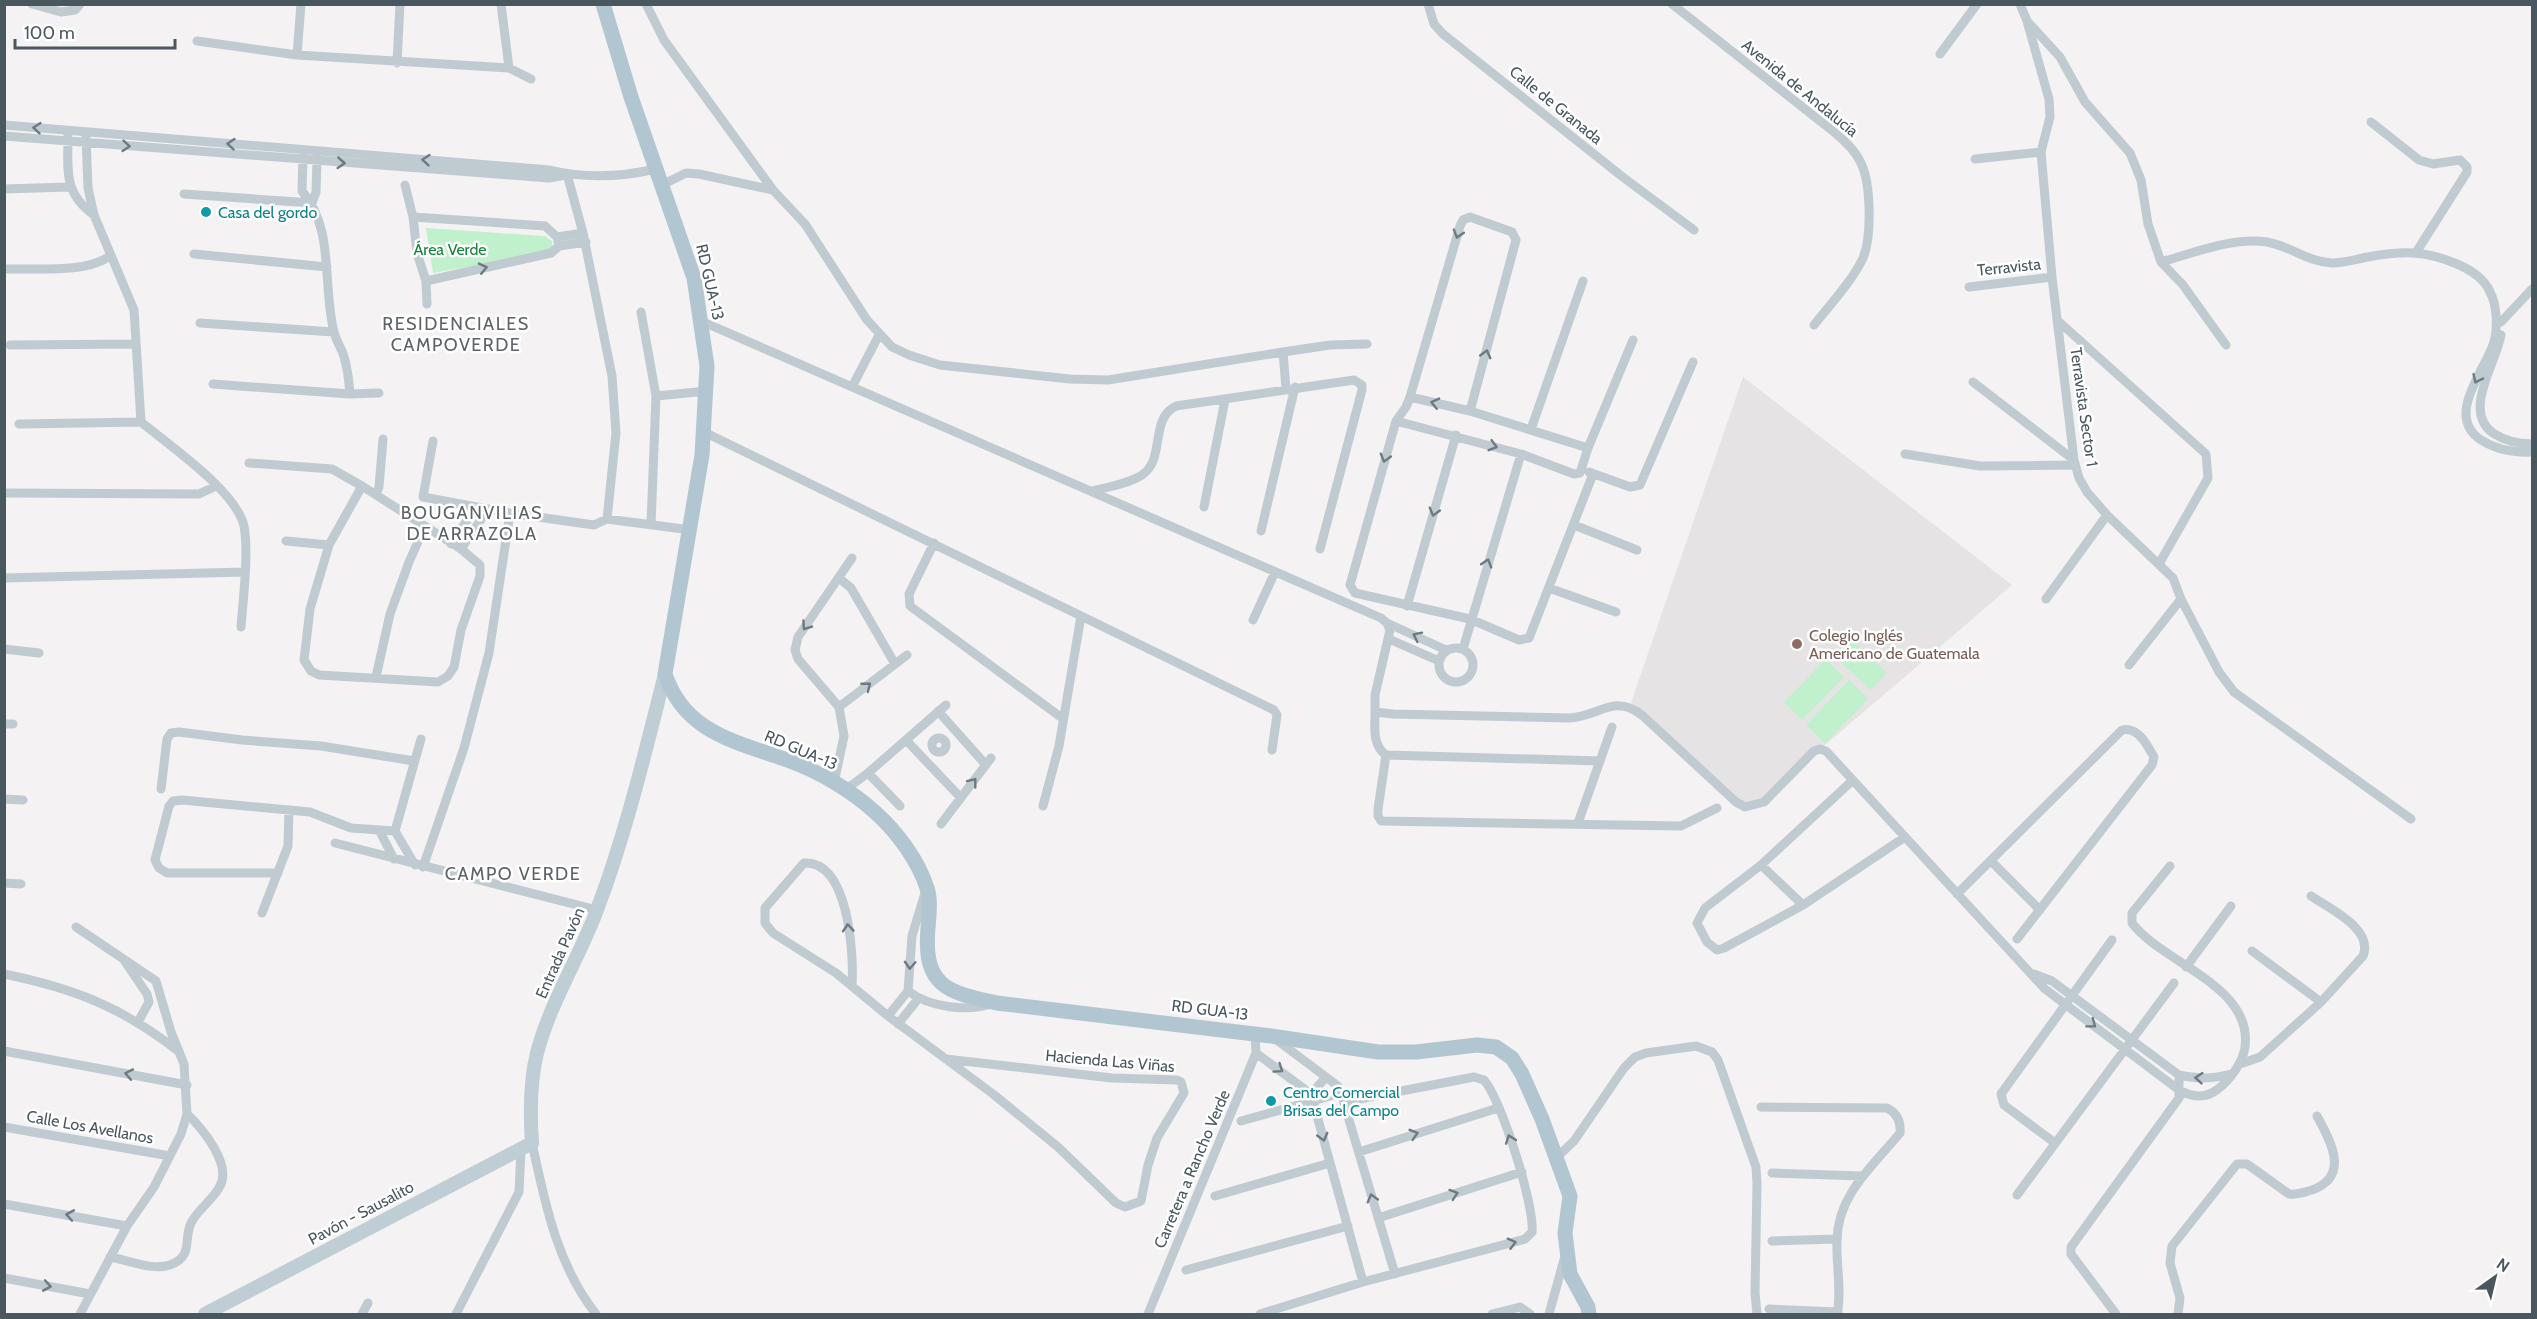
<svg xmlns="http://www.w3.org/2000/svg" width="2537" height="1319" font-family="Cabin,sans-serif">
  <style>
    .education { fill: #e5e3e4 }
    .green { fill: #c1f0cc }
    .lines { fill: none; stroke-linecap: round; stroke-linejoin: round }
    .street { stroke: #bfcbd0; stroke-width: 9 }
    .secondary { stroke: #bfcdd5; stroke-width: 14 }
    .primary { stroke: #b1c6d0; stroke-width: 15 }
    .oneway { stroke: #6c7a81 }
    .culture-dot { fill: #0f9aa8; stroke: #fff; stroke-width: 2 }
    .education-dot { fill: #8d6e63; stroke: #fff; stroke-width: 2 }
    .labels { text-anchor: middle; dominant-baseline: central; stroke-width: 5; stroke-linejoin: round; paint-order: stroke }
    .street-label { font-size: 16px; fill: #49585f; stroke: #fff }
    .culture-label { font-size: 16px; fill: #0d838f; stroke: #fff; text-anchor: start }
    .park-label { font-size: 16px; fill: #17833c; stroke: #fff }
    .education-label { font-size: 16px; fill: #785e54; stroke: #fff; text-anchor: start }
    .neighbourhood-label { font-size: 18px; letter-spacing: 1.5px; fill: #5e6367; stroke: #fff }
  </style>
  <rect width="100%" height="100%" fill="#f4f2f2"/>
  <!-- education -->
  <path class="education" d="M 1743,377 L 2012,585 L 1762,799 L 1745,803 L 1738,800 L 1631,703 Z"/>
  <!-- green -->
  <path class="green" d="M 426,228 L 545,236 L 552,241 L 552,247 L 546,253 L 433,273 Z
    M 1853,641 L 1887,673 L 1871,690 L 1836,658 Z
    M 1826,659 L 1844,677 L 1802,720 L 1784,702 Z
    M 1849,680 L 1868,699 L 1825,744 L 1806,725 Z"/>
  <g class="lines">
    <!-- street -->
    <path class="street" d="M 32,4 L 61,12 L 75,10 L 80,4
      M 501,4 L 509,68
      M 646,4 L 664,40 L 773,190 L 805,224 L 867,320 L 892,347 L 909,355 L 940,365 L 1070,379 L 1108,380 L 1283,352 L 1330,345 L 1367,344
      M 1428,4 L 1434,24 L 1443,34 L 1624,178 L 1694,230
      M 1672,4 L 1834,132 C 1845,141 1855,150 1861,163 C 1871,184 1872,236 1863,258 C 1853,280 1829,306 1814,325
      M 2020,4 L 2027,21 L 2049,99 L 2050,117 L 2041,152 L 2052,277 L 2074,460 L 2079,478 L 2087,492 L 2107,515 L 2173,578 L 2181,599 L 2219,672 L 2234,692 L 2411,819
      M 2027,21 L 2060,57 L 2085,102 L 2130,153 L 2141,180 L 2148,224 L 2161,262 L 2183,285 L 2226,345
      M 197,41 L 297,55 L 509,68 L 531,79
      M 1940,54 L 1977,4
      M 297,55 L 301,4
      M 397,63 L 400,4
      M 2371,122 L 2419,160 L 2433,164 L 2460,160 L 2467,167 L 2467,172 L 2417,251
      M 4,125 L 550,170 C 586,179 621,177 656,169
      M 4,136 L 549,178 L 565,175
      M 68,136 C 68,170 63,193 94,215
      M 86,137 L 88,188 L 94,215 L 134,310 L 141,422 C 169,445 236,491 244,526 C 249,552 243,600 241,627
      M 303,156 L 302,191 C 335,229 322,285 334,332 C 336,341 342,349 344,357 C 348,369 349,382 350,394
      M 1975,159 L 2041,152
      M 567,174 L 583,233 L 612,376 L 616,433 L 607,519
      M 405,185 L 413,217 L 417,253 L 426,281 L 427,304
      M 662,185 L 686,173 L 699,174 L 773,190
      M 4,189 L 69,187
      M 184,194 L 312,203
      M 312,203 L 316,192 L 317,158
      M 413,217 L 545,226 L 557,237 L 559,246 L 551,253 L 426,281
      M 557,237 L 583,233
      M 559,246 L 586,242
      M 194,254 L 327,267
      M 2161,262 C 2194,253 2232,237 2267,242 C 2290,246 2308,262 2332,263 C 2344,263 2357,259 2368,257 C 2402,251 2424,250 2457,264 C 2471,270 2484,278 2490,292 C 2497,305 2498,328 2494,342 C 2486,369 2444,416 2481,440 C 2497,450 2513,453 2532,452
      M 4,269 C 34,268 88,274 111,255
      M 1969,287 L 2052,277
      M 641,312 L 656,396 L 651,525
      M 2057,320 L 2206,454 L 2208,478 L 2159,564
      M 701,321 L 1381,618 L 1387,623 L 1390,630 L 1375,695 L 1375,712 L 1393,714 L 1570,718 C 1600,716 1614,693 1643,716 L 1736,802 L 1745,807 L 1764,802 L 1814,751 L 1820,749 L 1826,751 L 2045,989 L 2179,1090 C 2192,1097 2206,1099 2218,1089 C 2230,1080 2243,1062 2245,1047 C 2253,985 2163,964 2132,923 L 2132,913 L 2170,866
      M 2501,322 L 2532,289
      M 200,323 L 334,332
      M 2501,335 C 2496,364 2462,411 2493,433 C 2505,441 2518,444 2532,444
      M 10,345 L 136,344
      M 1283,352 L 1286,389
      M 1973,382 L 2074,460
      M 213,384 L 350,394 L 379,393
      M 852,387 L 879,335
      M 656,396 L 707,391
      M 1470,411 L 1516,240 L 1512,232 L 1470,217 L 1463,220 L 1460,226 L 1410,397 L 1406,407 L 1396,421 L 1350,585 L 1355,593 L 1470,619 L 1519,640 L 1529,638 L 1593,474
      M 1396,421 L 1521,454 L 1574,474 L 1580,473 L 1588,448 L 1470,411 L 1410,397
      M 19,424 L 141,422
      M 1531,429 L 1583,281
      M 704,432 L 1274,710 L 1277,715 L 1272,750
      M 433,441 L 423,497 L 510,513 L 594,525 L 607,519 L 691,530
      M 1588,448 L 1633,340
      M 1905,454 L 1980,466 L 2075,465
      M 249,463 L 332,469 L 362,486 L 461,549 L 480,565 L 480,576 L 461,630 L 454,667 L 448,676 L 438,682 L 319,675 L 311,671 L 304,660 L 310,609 L 329,545 L 362,486
      M 1589,472 L 1630,487 L 1640,485 L 1693,362
      M 1092,491 C 1108,487 1128,484 1142,475 C 1166,459 1149,419 1176,406 L 1354,380 L 1362,385 L 1362,390 L 1320,549
      M 4,493 L 199,494 L 216,486
      M 376,494 L 379,487 L 383,439
      M 1204,507 L 1225,400
      M 1574,525 L 1637,550
      M 1261,531 L 1295,387
      M 286,541 L 329,545
      M 934,543 L 909,594 L 910,606 L 1062,718
      M 451,544 L 476,507
      M 461,549 L 488,509
      M 4,578 L 245,572
      M 839,578 L 851,588 L 895,664
      M 1549,588 L 1616,612
      M 2046,599 L 2107,515
      M 1407,606 L 1456,435
      M 1253,620 L 1275,572
      M 1387,623 L 1446,650
      M 1389,639 L 1439,661
      M1439 665a17 17 0 1 1 34 0a17 17 0 1 1-34 0Z
      M 4,649 L 39,653
      M 1463,649 L 1521,454
      M 2129,665 L 2181,599
      M 376,677 L 390,614 L 409,562 L 425,526
      M 839,707 L 907,655
      M 938,711 L 986,765
      M 1375,712 C 1375,727 1372,745 1386,755 L 1600,761
      M 4,724 L 13,724
      M932 745a7 7 0 1 1 14 0a7 7 0 1 1-14 0Z
      M 906,740 L 961,798
      M 1386,755 L 1378,809 L 1378,816 L 1381,821 L 1681,826 L 1717,808
      M 868,773 L 900,806
      M 1853,780 L 1761,865 L 1705,908 L 1697,923 L 1707,942 L 1717,950 L 1724,948 L 1803,905 L 1905,837
      M 834,783 L 844,736 L 839,707 L 798,659 L 795,650 L 798,637 L 852,558
      M 161,789 L 167,739 L 171,733 L 179,732 L 242,740 L 321,746 L 414,761
      M 845,790 L 868,773 L 946,705
      M 4,799 L 23,800
      M 1043,806 L 1059,746 L 1081,616
      M 1578,823 L 1612,727
      M 941,824 L 991,758
      M 379,830 L 394,859
      M 335,843 L 597,910
      M 1991,861 L 2040,910
      M 415,865 L 395,831 L 421,739
      M 1761,865 L 1803,905
      M 423,867 L 464,748 L 489,653 L 510,513
      M 278,873 L 167,873 L 159,868 L 155,860 L 169,806 L 173,801 L 182,800 L 310,812 L 351,828 L 395,831
      M 4,883 L 21,884
      M 1957,894 L 2122,730 C 2138,726 2147,745 2154,757 L 2152,765 L 2017,939
      M 262,913 L 288,846 L 289,810
      M 76,927 L 156,981 L 171,1032 L 184,1064 L 187,1114 L 181,1134 L 154,1187 L 127,1226 L 80,1314
      M 2252,951 L 2321,1002
      M 124,960 L 147,994 L 149,1002 L 138,1022
      M 2186,967 L 2231,906
      M 4,974 C 73,988 122,1007 178,1051
      M 2034,974 L 2052,981 L 2179,1075 C 2198,1079 2212,1079 2231,1074
      M 852,986 C 854,955 849,860 804,863 L 765,908 L 765,923 L 773,933 L 836,973 L 888,1016 L 993,1094 L 1058,1147 L 1116,1203 L 1125,1207 L 1141,1201 L 1148,1165 L 1157,1138 L 1184,1093 L 1181,1082 L 1177,1080 L 1112,1078 L 946,1059
      M 908,991 C 929,1007 966,1012 991,1004
      M 888,1016 L 908,991 L 912,936 L 925,893
      M 898,1024 L 918,999
      M 1274,1038 L 1338,1086 L 1341,1093 L 1395,1274
      M 4,1051 L 187,1085
      M 1256,1053 L 1311,1094 L 1363,1282
      M 2240,1064 L 2260,1057 L 2321,1002 L 2363,956 C 2374,929 2330,909 2311,896
      M 1311,1094 L 1326,1077
      M 1761,1107 L 1887,1108 C 1897,1113 1901,1122 1900,1133 C 1873,1166 1837,1195 1837,1241 C 1836,1265 1842,1292 1837,1314
      M 1241,1121 L 1341,1093
      M 4,1127 L 170,1156
      M 532,1143 C 545,1203 557,1265 596,1314
      M 2055,1143 L 2004,1105 L 2001,1094 L 2112,940
      M 1359,1152 L 1498,1108
      M 1555,1159 L 1574,1141 L 1624,1068 L 1635,1057 L 1646,1053 L 1696,1046 L 1712,1052 L 1718,1060 L 1756,1167 L 1757,1184 L 1755,1293 L 1757,1314
      M 1772,1173 L 1862,1176
      M 2017,1195 L 2174,983
      M 1215,1196 L 1330,1163
      M 4,1204 L 127,1226
      M 1378,1218 L 1522,1172
      M 1772,1241 L 1837,1239
      M 110,1257 C 128,1260 153,1271 170,1265 C 194,1256 183,1240 191,1223 C 198,1209 213,1200 220,1186 C 232,1164 202,1128 187,1114
      M 1186,1270 L 1348,1226
      M 4,1278 L 90,1294
      M 1769,1309 L 1838,1312
      M 362,1314 L 368,1303
      M 456,1314 L 519,1192 L 521,1150
      M 1148,1314 L 1256,1053 L 1255,1034
      M 1260,1314 L 1363,1282 L 1525,1239 L 1532,1232 C 1535,1206 1501,1099 1484,1080 L 1474,1077 L 1344,1102
      M 1492,1314 L 1520,1307 L 1530,1314
      M 1549,1314 L 1565,1256
      M 2116,1314 L 2071,1254 L 2071,1247 L 2179,1098 L 2179,1075
      M 2178,1314 L 2180,1298 L 2170,1263 L 2172,1246 L 2237,1164 L 2247,1164 L 2289,1194 C 2298,1195 2304,1192 2312,1190 C 2351,1176 2330,1140 2317,1116"/>
    <!-- secondary -->
    <path class="secondary" d="M 205,1314 L 532,1143 C 530,1114 530,1081 537,1053 C 550,1003 579,958 597,910 C 626,833 645,753 665,674"/>
    <!-- primary -->
    <path class="primary" d="M 603,4 L 631,97 L 694,278 L 707,366 L 702,455 L 665,674 C 685,734 738,742 790,761 C 820,772 852,791 876,813 C 897,832 918,860 927,888 C 931,900 929,915 928,928 C 923,987 947,992 997,1003 L 1271,1036 L 1378,1052 L 1416,1052 L 1477,1045 L 1496,1047 L 1512,1058 L 1522,1074 L 1542,1119 L 1570,1196 L 1565,1233 L 1570,1274 L 1588,1307 L 1589,1314"/>
  </g>
  <!-- one-way arrows -->
  <defs><path id="oneway-chevron" d="M-2-3.5L2.5 0L-2 3.5" fill="none" stroke-width="1.6" stroke-linecap="round" stroke-linejoin="round" transform="scale(1.5)"/></defs>
  <g class="oneway">
    <use href="#oneway-chevron" transform="translate(37 128) rotate(-175)"/>
    <use href="#oneway-chevron" transform="translate(231 144) rotate(-175)"/>
    <use href="#oneway-chevron" transform="translate(126 146) rotate(5)"/>
    <use href="#oneway-chevron" transform="translate(426 160) rotate(-175)"/>
    <use href="#oneway-chevron" transform="translate(341 163) rotate(4)"/>
    <use href="#oneway-chevron" transform="translate(1458 234) rotate(107)"/>
    <use href="#oneway-chevron" transform="translate(483 268) rotate(-13)"/>
    <use href="#oneway-chevron" transform="translate(1486 354) rotate(-75)"/>
    <use href="#oneway-chevron" transform="translate(2477 379) rotate(115)"/>
    <use href="#oneway-chevron" transform="translate(1435 403) rotate(-167)"/>
    <use href="#oneway-chevron" transform="translate(1493 446) rotate(16)"/>
    <use href="#oneway-chevron" transform="translate(1385 458) rotate(106)"/>
    <use href="#oneway-chevron" transform="translate(1434 512) rotate(106)"/>
    <use href="#oneway-chevron" transform="translate(1487 563) rotate(-73)"/>
    <use href="#oneway-chevron" transform="translate(806 626) rotate(125)"/>
    <use href="#oneway-chevron" transform="translate(1417 636) rotate(-154)"/>
    <use href="#oneway-chevron" transform="translate(867 686) rotate(-38)"/>
    <use href="#oneway-chevron" transform="translate(973 782) rotate(-52)"/>
    <use href="#oneway-chevron" transform="translate(848 928) rotate(-94)"/>
    <use href="#oneway-chevron" transform="translate(910 965) rotate(93)"/>
    <use href="#oneway-chevron" transform="translate(2092 1024) rotate(37)"/>
    <use href="#oneway-chevron" transform="translate(1279 1069) rotate(35)"/>
    <use href="#oneway-chevron" transform="translate(129 1074) rotate(-169)"/>
    <use href="#oneway-chevron" transform="translate(2199 1078) rotate(-175)"/>
    <use href="#oneway-chevron" transform="translate(1414 1134) rotate(-17)"/>
    <use href="#oneway-chevron" transform="translate(1323 1137) rotate(75)"/>
    <use href="#oneway-chevron" transform="translate(1510 1139) rotate(-110)"/>
    <use href="#oneway-chevron" transform="translate(1454 1194) rotate(-18)"/>
    <use href="#oneway-chevron" transform="translate(1372 1198) rotate(-106)"/>
    <use href="#oneway-chevron" transform="translate(70 1215) rotate(-170)"/>
    <use href="#oneway-chevron" transform="translate(1512 1243) rotate(-15)"/>
    <use href="#oneway-chevron" transform="translate(47 1286) rotate(10)"/>
  </g>
  <!-- markers -->
  <g class="culture-dot">
    <circle cx="206" cy="212" r="6"/>
    <circle cx="1271" cy="1101" r="6"/>
  </g>
  <circle class="education-dot" cx="1797" cy="644" r="6"/>
  <g class="labels">
    <!-- street labels -->
    <g class="street-label">
      <text transform="translate(1800 88) rotate(39)">Avenida de Andalucía</text>
      <text transform="translate(1556 105) rotate(39)">Calle de Granada</text>
      <text transform="translate(2009 267) rotate(-6)">Terravista</text>
      <text transform="translate(710 282) rotate(77)">RD GUA-13</text>
      <text transform="translate(2084 407) rotate(82)">Terravista Sector 1</text>
      <text transform="translate(801 750) rotate(23)">RD GUA-13</text>
      <text transform="translate(560 953) rotate(-66)">Entrada Pavón</text>
      <text transform="translate(1210 1010) rotate(7)">RD GUA-13</text>
      <text transform="translate(1110 1061) rotate(5)">Hacienda Las Viñas</text>
      <text transform="translate(90 1127) rotate(10)">Calle Los Avellanos</text>
      <text transform="translate(1192 1169) rotate(-67)">Carretera a Rancho Verde</text>
      <text transform="translate(361 1213) rotate(-28)">Pavón - Sausalito</text>
    </g>
    <!-- culture labels -->
    <g class="culture-label">
      <text x="218" y="212">Casa del gordo</text>
      <text x="1283" y="1092">Centro Comercial<tspan x="1283" dy="18">Brisas del Campo</tspan></text>
    </g>
    <!-- park labels -->
    <g class="park-label">
      <text x="450" y="249">Área Verde</text>
    </g>
    <!-- education labels -->
    <g class="education-label">
      <text x="1809" y="635">Colegio Inglés<tspan x="1809" dy="18">Americano de Guatemala</tspan></text>
    </g>
    <!-- neighbourhood labels -->
    <g class="neighbourhood-label">
      <text x="456" y="324">RESIDENCIALES<tspan x="456" dy="21">CAMPOVERDE</tspan></text>
      <text x="472" y="513">BOUGANVILIAS<tspan x="472" dy="21">DE ARRAZOLA</tspan></text>
      <text x="513" y="874">CAMPO VERDE</text>
    </g>
  </g>
  <!-- border -->
  <rect width="2537" height="1319" fill="none" stroke="#49585f" stroke-width="12"/>
  <!-- north arrow -->
  <g transform="translate(2495 1277) rotate(34)" stroke="#ffffff" stroke-width="4.5" paint-order="stroke">
  <path d="M0-4.5L10 22L0 15L-10 22Z" fill="#49585f"/>
  <text y="-9" font-size="16" font-weight="bold" text-anchor="middle" fill="#49585f">N</text>
  </g>
  <!-- scale -->
  <path d="M15 39v9h160v-9" fill="none" stroke="#49585f" stroke-width="3"/>
  <text x="24" y="39" font-size="18" fill="#49585f" stroke="#ffffff" stroke-width="4.5" paint-order="stroke">100 m</text>
</svg>
